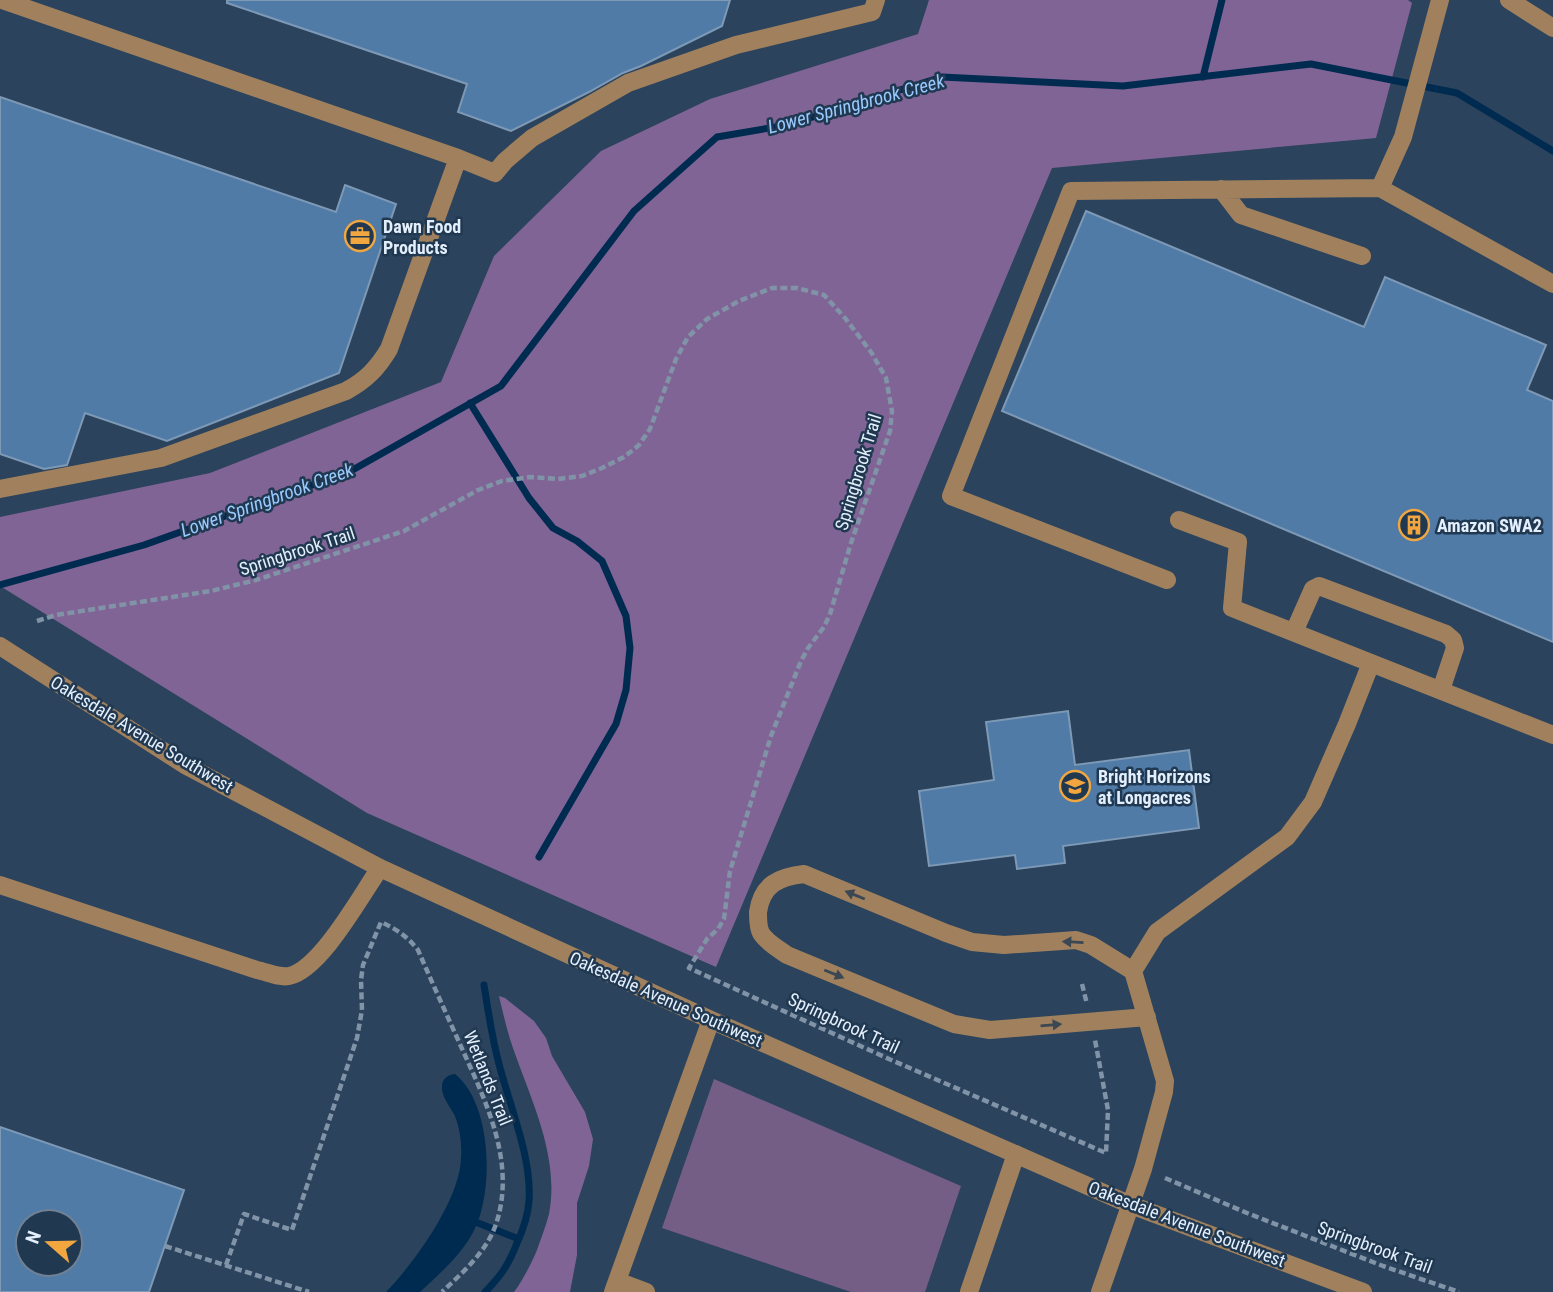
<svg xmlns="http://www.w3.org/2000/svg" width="1553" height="1292" font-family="'Roboto Condensed',sans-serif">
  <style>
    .green { fill: #755e86 }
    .forest { fill: #816496 }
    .water { fill: #002b50 }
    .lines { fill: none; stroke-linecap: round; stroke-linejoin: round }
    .stream { stroke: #002b50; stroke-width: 7 }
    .building { fill: #517ba7; stroke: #7d99b6; stroke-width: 2; fill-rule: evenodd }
    .path { stroke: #8193a7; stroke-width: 4.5; stroke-dasharray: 7 3.5; stroke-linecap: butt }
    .minor { stroke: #a1815d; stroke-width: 18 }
    .oneway { fill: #3b4753 }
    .labels { text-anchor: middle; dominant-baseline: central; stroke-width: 5; stroke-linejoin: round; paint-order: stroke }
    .poi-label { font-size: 18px; font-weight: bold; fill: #e3effc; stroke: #213851; text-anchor: start }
    .street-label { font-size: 18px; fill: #e3effc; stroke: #213851 }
    .water-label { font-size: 19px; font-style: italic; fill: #99cafe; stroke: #213851 }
  </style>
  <rect width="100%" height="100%" fill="#2b435c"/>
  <!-- green -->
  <path class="green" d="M 714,1079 L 961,1186 L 925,1292 L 851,1292 L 662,1228 Z"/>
  <!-- forest -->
  <path class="forest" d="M 929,0 L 1408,0 L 1412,3 L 1376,138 L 1052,168 L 716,967 L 367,813 L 0,586 L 0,517 L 210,473 L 441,382 L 494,256 L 601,151 L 710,99 L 918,34 Z
    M 499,996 L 505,998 L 534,1021 L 546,1038 L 552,1056 L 585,1112 L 593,1139 L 589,1166 L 577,1203 L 577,1255 L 570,1292 L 514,1292 C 523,1280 531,1264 537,1250 C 541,1238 546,1226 549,1214 C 560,1157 531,1100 513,1048 C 507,1031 503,1013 499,996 Z"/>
  <!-- water -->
  <path class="water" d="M 455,1074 C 493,1104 495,1197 471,1236 C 458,1258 438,1275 420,1292 L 386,1292 C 414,1263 460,1200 461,1158 C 462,1144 460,1129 455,1116 C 451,1108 441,1096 442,1087 C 442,1079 447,1075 455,1074 Z"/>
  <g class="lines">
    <!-- stream -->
    <path class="stream" d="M 1203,77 L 1222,0
      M 470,403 L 529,498 L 553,528 L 577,541 L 602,561 L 626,616 L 630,648 L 626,690 L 616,724 L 539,857
      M 0,585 L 144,545 L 349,472 L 501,386 L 634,211 L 717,137 L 787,125 L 942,77 L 1123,86 L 1311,64 L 1457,93 L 1553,151
      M 484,985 C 488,1011 492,1038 499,1064 C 510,1107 532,1158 529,1201 C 528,1215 523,1230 517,1243 C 509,1264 501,1276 485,1292
      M 478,1223 L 519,1239"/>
  </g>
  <!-- building -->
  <path class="building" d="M 227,0 L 730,0 L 722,26 L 641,66 L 623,73 L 589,92 L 511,131 L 458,112 L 467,84 L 227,3 Z
    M 0,97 L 336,212 L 345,185 L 396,204 L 339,373 L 167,441 L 85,413 L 67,465 L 44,469 L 0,454 Z
    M 1086,211 L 1364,327 L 1385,277 L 1546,345 L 1527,390 L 1553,401 L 1553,642 L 1002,411 Z
    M 1068,711 L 1075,765 L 1189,750 L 1199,828 L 1063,846 L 1065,863 L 1017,869 L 1015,855 L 929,866 L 919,791 L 994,780 L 986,722 Z
    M 0,1127 L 184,1190 L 149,1292 L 0,1292 ZM 28,1222 L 70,1222 L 70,1264 L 28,1264 Z"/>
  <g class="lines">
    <!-- path -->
    <path class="path" d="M 37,621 L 56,615 L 211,591 L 256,580 L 404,531 L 478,490 L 502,481 L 530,477 L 558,479 L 582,476 L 602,468 L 624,457 L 639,445 L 650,429 L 676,359 L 688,337 L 707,319 L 739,301 L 772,288 L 797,288 L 824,295 L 845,318 L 871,352 L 886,378 L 892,411 L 890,431 L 851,543 L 830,614 L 824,627 L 808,648 L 801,661 L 771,736 L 730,871 L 724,919 L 718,929 L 707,939 L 689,968 L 889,1059 L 1106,1153 L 1108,1110 L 1095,1040
      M 1082,984 L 1087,1004
      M 1165,1178 L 1247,1213 L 1383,1266 L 1459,1292
      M 165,1246 L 309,1292
      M 226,1265 L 244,1214 L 292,1230 L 357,1038 L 362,1010 L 361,980 L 363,965 L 381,922 C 396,929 407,936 418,950 C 431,980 445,1011 459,1042 C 484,1098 516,1159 497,1221 C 488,1251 463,1272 442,1292"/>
    <!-- minor -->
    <path class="minor" d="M 2,0 L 458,158 L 495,173 L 505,161 L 532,138 L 628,83 L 736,45 L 872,12 L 876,0
      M 1509,0 L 1553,28
      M 1380,188 L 1403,137 L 1440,0
      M 1221,189 L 1241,215 L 1362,256
      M 0,489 L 161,458 L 346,391 C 366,380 377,369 389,349 L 458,158
      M 1179,520 L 1238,542 L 1232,608 L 1553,735
      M 1167,580 L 951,496 L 1071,191 L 1380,188 L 1553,284
      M 1294,632 L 1313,589 L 1319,586 L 1446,634 L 1453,640 L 1455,648 L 1441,690
      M 0,646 L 185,765 L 380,868 L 711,1020 L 1131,1205 L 1363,1292
      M 0,885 L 257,970 C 267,972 279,978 289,976 C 321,969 361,895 380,868
      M 1133,971 L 1157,932 L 1287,837 L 1313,802 L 1347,724 L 1371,663
      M 617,1281 L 646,1292
      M 613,1292 L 711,1020
      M 969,1292 L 1016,1154
      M 1100,1292 L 1143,1169 L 1164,1092 L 1165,1081 L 1133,971 L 1091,945 L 1076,940 L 1004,945 L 972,942 L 946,933 L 804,874 C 779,877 762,884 758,912 C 758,918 758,928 761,933 C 766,942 779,949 787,955 L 954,1024 L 990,1030 L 1147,1017"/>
  </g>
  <!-- one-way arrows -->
  <defs><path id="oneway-solid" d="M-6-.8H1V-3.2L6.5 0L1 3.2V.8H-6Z" transform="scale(1.75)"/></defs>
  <g class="oneway">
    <use href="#oneway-solid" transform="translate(855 895) rotate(-158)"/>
    <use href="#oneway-solid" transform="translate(1073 942) rotate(-177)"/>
    <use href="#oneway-solid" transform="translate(834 974) rotate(22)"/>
    <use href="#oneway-solid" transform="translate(1051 1025) rotate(-5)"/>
  </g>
  <!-- icons -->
  <defs>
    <g id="office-ring" transform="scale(1.575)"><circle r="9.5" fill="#213851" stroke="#f1a640" stroke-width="1.5"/><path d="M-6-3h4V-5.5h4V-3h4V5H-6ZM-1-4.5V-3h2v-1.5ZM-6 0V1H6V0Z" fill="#f1a640"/></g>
    <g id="building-ring" transform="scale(1.575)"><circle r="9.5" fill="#213851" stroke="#f1a640" stroke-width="1.5"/><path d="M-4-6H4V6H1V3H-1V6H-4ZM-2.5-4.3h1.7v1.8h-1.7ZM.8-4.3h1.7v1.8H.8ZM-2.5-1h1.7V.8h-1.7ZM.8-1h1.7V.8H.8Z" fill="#f1a640"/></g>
    <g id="school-ring" transform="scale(1.575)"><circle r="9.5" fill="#213851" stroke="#f1a640" stroke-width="1.5"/><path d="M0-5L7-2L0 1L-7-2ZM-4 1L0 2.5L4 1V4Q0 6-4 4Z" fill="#f1a640"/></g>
  </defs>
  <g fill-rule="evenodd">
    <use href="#office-ring" x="360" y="236"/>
    <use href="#building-ring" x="1414" y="525"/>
    <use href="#school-ring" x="1075" y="786"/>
  </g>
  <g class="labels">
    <!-- poi labels -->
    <g class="poi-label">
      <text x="383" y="226">Dawn Food<tspan x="383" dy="21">Products</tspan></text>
      <text x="1437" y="525">Amazon SWA2</text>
      <text x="1098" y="776">Bright Horizons<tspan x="1098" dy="21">at Longacres</tspan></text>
    </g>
    <!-- street labels -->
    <g class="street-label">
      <text transform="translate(858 472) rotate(-73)">Springbrook Trail</text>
      <text transform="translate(297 551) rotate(-18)">Springbrook Trail</text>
      <text transform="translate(142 734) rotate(31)">Oakesdale Avenue Southwest</text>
      <text transform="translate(666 999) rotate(24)">Oakesdale Avenue Southwest</text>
      <text transform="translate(844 1023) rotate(25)">Springbrook Trail</text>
      <text transform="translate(488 1078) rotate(68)">Wetlands Trail</text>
      <text transform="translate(1187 1224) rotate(21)">Oakesdale Avenue Southwest</text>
      <text transform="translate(1375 1247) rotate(20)">Springbrook Trail</text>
    </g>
    <!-- water labels -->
    <g class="water-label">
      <text transform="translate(856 104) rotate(-15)">Lower Springbrook Creek</text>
      <text transform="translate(267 500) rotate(-20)">Lower Springbrook Creek</text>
    </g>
  </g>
  <!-- north arrow -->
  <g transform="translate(49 1243) rotate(290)"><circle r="33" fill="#213851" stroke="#6f8195" stroke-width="2"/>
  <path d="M0-5L12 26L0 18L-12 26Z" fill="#f1a640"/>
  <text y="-10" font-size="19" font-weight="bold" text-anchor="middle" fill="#e3effc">N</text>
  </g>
</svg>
